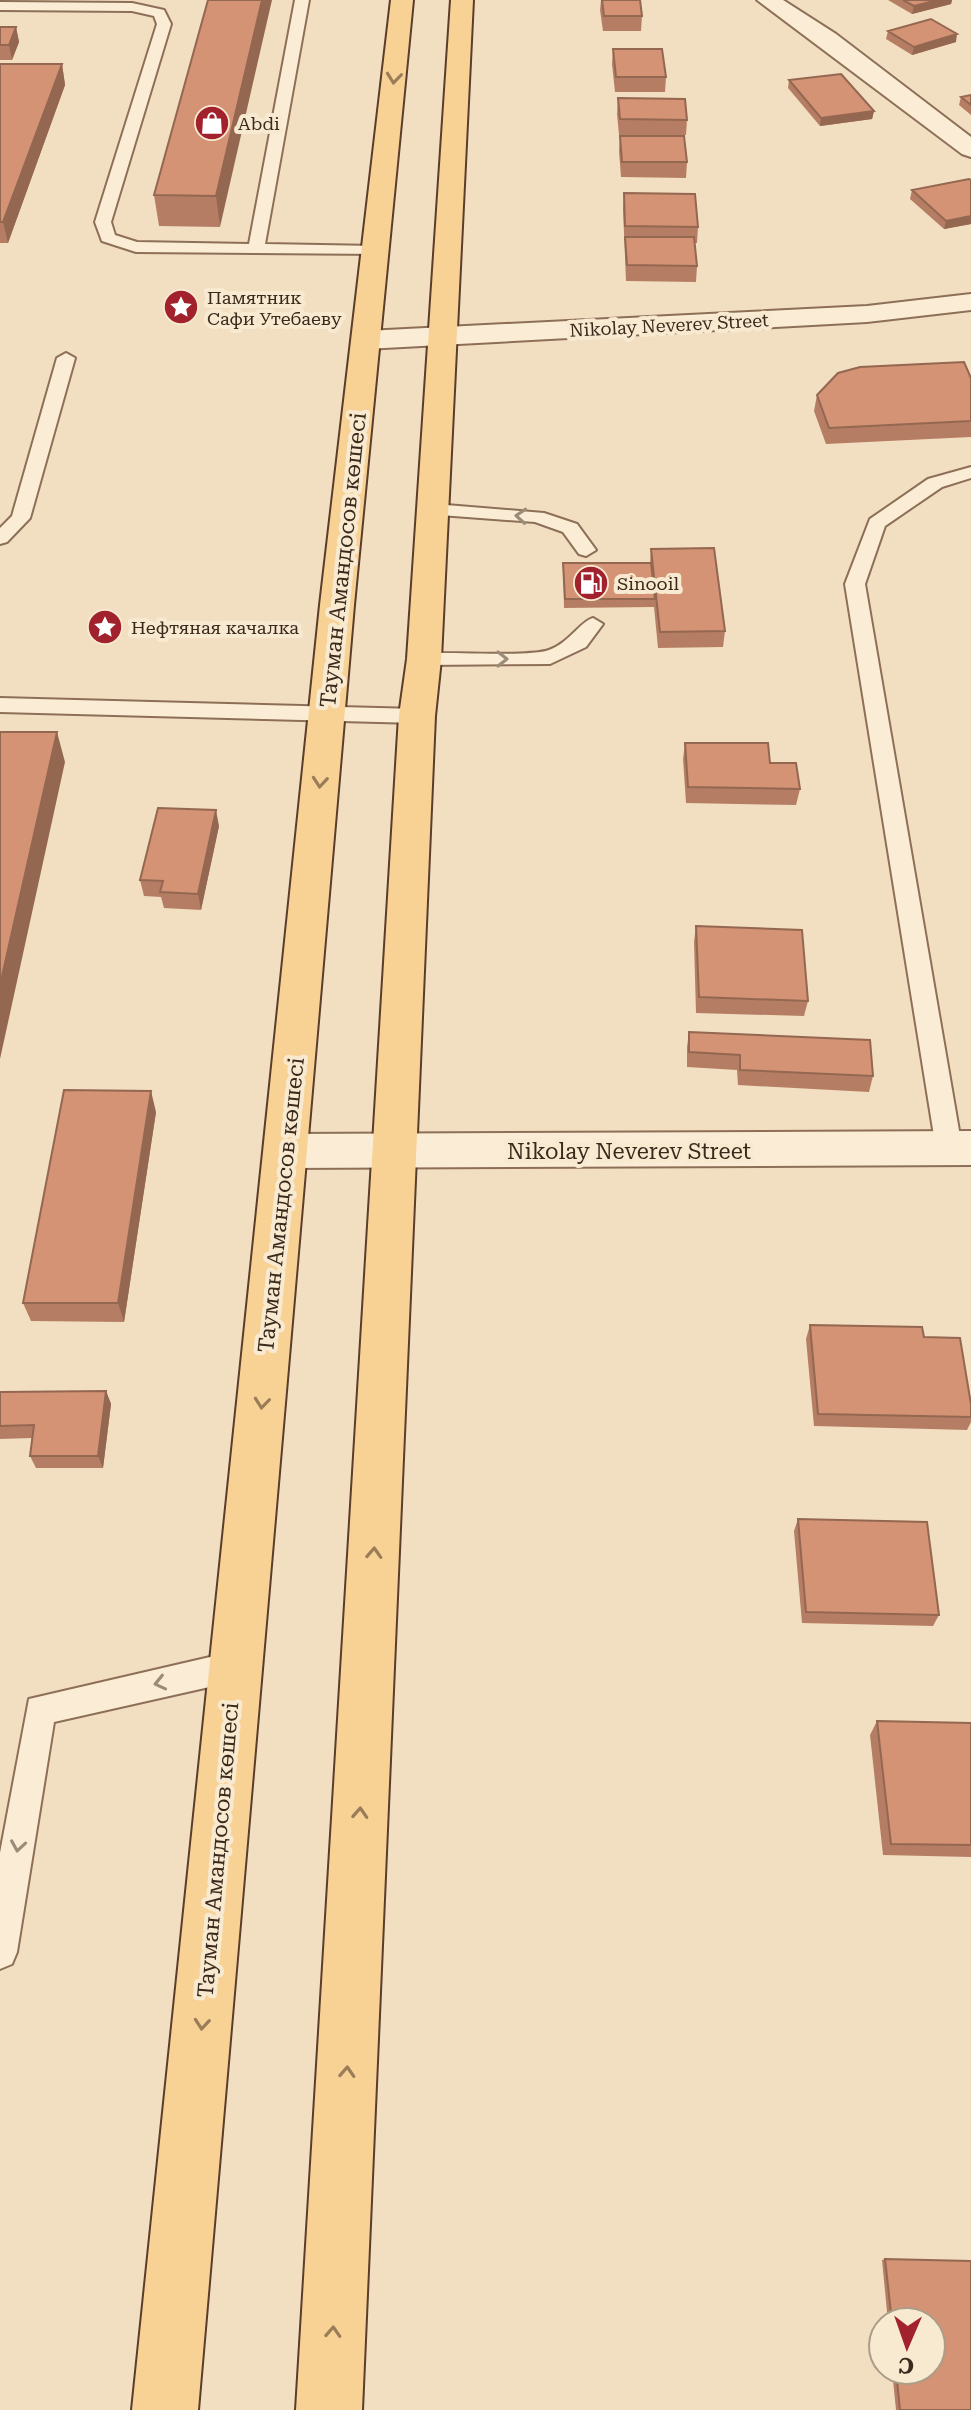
<svg xmlns="http://www.w3.org/2000/svg" width="971" height="2410" font-family="'Roboto Serif',serif">
  <style>
    .lines { fill: none; stroke-linecap: round; stroke-linejoin: round }
    .service-casing { stroke: #8d6f57; stroke-width: 4 }
    .minor-casing { stroke: #8d6f57; stroke-width: 4 }
    .primary-casing { stroke: #5a3d2b; stroke-width: 4 }
    .service { fill: #fbedd5; fill-rule: evenodd }
    .minor { fill: #fbedd5; fill-rule: evenodd }
    .primary { fill: #f8d195; fill-rule: evenodd }
    .wall { fill: #b57e64 }
    .shaded-wall { fill: #946751 }
    .building { fill: #d39374; stroke: #946751; stroke-width: 2 }
    .oneway { stroke: #9a7d58 }
    .oneway2 { stroke: #9b8b78 }
    .labels { text-anchor: middle; dominant-baseline: central; stroke-width: 8; stroke-linejoin: round; paint-order: stroke }
    .far-poi-label { font-size: 18px; fill: #3b291c; stroke: #f8ead1; text-anchor: start }
    .far-street-label { font-size: 18px; fill: #3b291c; stroke: #f8ead1 }
    .street-label { font-size: 22px; fill: #3b291c; stroke: #f8ead1 }
  </style>
  <rect width="100%" height="100%" fill="#f2dfc1"/>
  <g class="lines">
    <!-- service casing -->
    <g class="service-casing">
      <path id="service" d="M 295,0 L 309,0 L 265,244 L 376,246 L 384,251 L 382,254 L 136,252 L 102,241 L 95,222 L 157,24 L 154,16 L 132,11 L 0,10 L 0,2 L 132,3 L 164,10 L 171,24 L 111,222 L 115,235 L 137,242 L 249,244 Z
        M 66,353 L 75,358 L 30,518 L 7,542 L 0,544 L 0,528 L 12,516 L 57,358 Z
        M 971,467 L 971,478 L 942,487 L 885,526 L 865,584 L 962,1148 L 958,1155 L 949,1158 L 940,1155 L 936,1148 L 845,584 L 870,519 L 928,479 Z
        M 434,504 L 544,513 L 577,524 L 596,550 L 586,556 L 579,554 L 563,532 L 535,522 L 427,514 L 427,506 Z
        M 593,618 L 603,624 L 586,647 L 550,664 L 424,665 L 414,659 L 424,653 C 449,652 530,657 549,650 C 569,643 581,621 593,618 Z
        M 0,698 L 417,709 L 427,716 L 417,723 L 0,712 Z
        M 236,1651 L 247,1655 L 251,1666 L 247,1677 L 236,1681 L 54,1722 L 17,1952 L 12,1964 L 0,1969 L 0,1853 L 29,1699 Z"/>
    </g>
    <!-- minor casing -->
    <g class="minor-casing">
      <path id="minor" d="M 757,0 L 783,0 L 836,34 L 971,137 L 971,157 L 962,154 Z
        M 971,294 L 971,310 L 867,322 L 366,349 L 356,346 L 352,340 L 356,334 L 366,331 L 867,306 Z
        M 971,1131 L 971,1165 L 287,1168 L 272,1163 L 265,1151 L 272,1139 L 287,1134 Z"/>
    </g>
    <!-- primary casing -->
    <g class="primary-casing">
      <path id="primary" d="M 391,0 L 413,0 L 354,605 L 198,2410 L 132,2410 L 320,605 Z
        M 451,0 L 473,0 L 441,659 L 435,716 L 362,2410 L 296,2410 L 399,716 L 407,659 Z"/>
    </g>
    <!-- service -->
    <use href="#service" class="service"/>
    <!-- minor -->
    <use href="#minor" class="minor"/>
    <!-- primary -->
    <use href="#primary" class="primary"/>
  </g>
  <!-- wall -->
  <path class="wall" d="M 208,0 L 220,227 L 159,226 L 154,195 Z
    M 601,0 L 640,0 L 642,16 L 641,31 L 603,31 L 600,10 Z
    M 888,0 L 952,0 L 951,4 L 912,14 Z
    M 0,27 L 16,27 L 19,42 L 12,60 L 0,60 Z
    M 888,31 L 956,42 L 912,55 L 886,39 Z
    M 613,49 L 666,77 L 665,92 L 615,92 L 612,64 Z
    M 0,64 L 62,64 L 65,85 L 8,243 L 0,243 Z
    M 789,80 L 874,111 L 872,119 L 820,126 L 788,88 Z
    M 971,95 L 971,115 L 959,105 L 961,97 Z
    M 618,98 L 687,120 L 686,135 L 619,135 L 617,114 Z
    M 620,136 L 687,162 L 686,178 L 621,177 L 619,151 Z
    M 971,180 L 971,224 L 944,229 L 910,199 L 912,190 Z
    M 624,193 L 698,227 L 697,243 L 695,243 L 697,266 L 696,282 L 626,281 L 623,209 Z
    M 971,378 L 971,437 L 826,444 L 814,411 L 817,395 Z
    M 651,549 L 725,631 L 723,647 L 658,648 L 654,607 L 564,608 L 563,563 L 650,563 Z
    M 685,743 L 770,763 L 800,789 L 796,805 L 686,803 L 683,759 Z
    M 219,826 L 201,910 L 164,908 L 161,897 L 144,896 L 140,880 Z
    M 696,926 L 808,1001 L 804,1016 L 696,1013 L 694,942 Z
    M 689,1032 L 873,1076 L 869,1092 L 738,1085 L 737,1070 L 687,1067 L 687,1047 Z
    M 156,1112 L 124,1322 L 31,1321 L 23,1303 Z
    M 810,1325 L 924,1337 L 971,1404 L 971,1422 L 967,1430 L 814,1426 L 806,1339 Z
    M 106,1391 L 111,1404 L 103,1468 L 36,1468 L 30,1456 L 32,1438 L 0,1439 L 0,1392 Z
    M 798,1519 L 939,1615 L 933,1626 L 802,1623 L 794,1531 Z
    M 877,1721 L 971,1723 L 971,1857 L 883,1855 L 870,1735 Z
    M 885,2259 L 971,2261 L 971,2410 L 896,2410 L 892,2370 L 931,2370 L 931,2322 L 888,2322 L 882,2260 Z"/>
  <!-- shaded-wall -->
  <path class="shaded-wall" d="M 262,0 L 272,0 L 220,227 L 216,196 Z
    M 938,0 L 952,0 L 951,4 L 912,14 L 914,6 Z
    M 16,27 L 19,42 L 12,60 L 9,45 Z
    M 957,34 L 956,42 L 912,55 L 914,47 Z
    M 62,64 L 65,85 L 8,243 L 3,222 Z
    M 874,111 L 872,119 L 820,126 L 821,118 Z
    M 971,216 L 971,224 L 944,229 L 946,221 Z
    M 57,732 L 65,762 L 0,1059 L 0,985 Z
    M 216,810 L 219,826 L 201,910 L 198,894 Z
    M 151,1091 L 156,1112 L 124,1322 L 118,1303 Z
    M 106,1391 L 111,1404 L 103,1468 L 98,1456 Z"/>
  <!-- building -->
  <path class="building" d="M 208,0 L 262,0 L 216,196 L 154,195 Z
    M 602,0 L 640,0 L 642,16 L 604,16 Z
    M 903,0 L 938,0 L 914,6 Z
    M 931,19 L 957,34 L 914,47 L 888,31 Z
    M 0,27 L 16,27 L 9,45 L 0,45 Z
    M 613,49 L 662,49 L 666,77 L 616,77 Z
    M 0,64 L 62,64 L 3,222 L 0,222 Z
    M 841,74 L 874,111 L 821,118 L 789,80 Z
    M 971,95 L 971,105 L 961,97 Z
    M 618,98 L 685,99 L 687,120 L 620,119 Z
    M 620,136 L 684,136 L 687,162 L 622,162 Z
    M 969,179 L 971,180 L 971,216 L 946,221 L 912,190 Z
    M 624,193 L 695,194 L 698,227 L 625,226 Z
    M 625,237 L 694,237 L 697,266 L 627,265 Z
    M 964,362 L 971,378 L 971,421 L 829,428 L 817,395 L 838,373 L 860,367 Z
    M 714,548 L 725,631 L 660,632 L 651,549 Z
    M 563,563 L 651,563 L 655,599 L 565,599 Z
    M 0,732 L 57,732 L 0,985 Z
    M 685,743 L 768,743 L 770,763 L 796,763 L 800,789 L 688,787 Z
    M 158,808 L 216,810 L 198,894 L 160,892 L 163,881 L 140,880 Z
    M 696,926 L 802,930 L 808,1001 L 699,997 Z
    M 689,1032 L 870,1040 L 873,1076 L 740,1070 L 740,1055 L 689,1052 Z
    M 64,1090 L 151,1091 L 118,1303 L 23,1303 Z
    M 810,1325 L 922,1327 L 924,1337 L 960,1338 L 971,1404 L 971,1417 L 818,1414 Z
    M 106,1391 L 98,1456 L 30,1456 L 34,1425 L 0,1426 L 0,1392 Z
    M 798,1519 L 927,1522 L 939,1615 L 806,1612 Z
    M 877,1721 L 971,1723 L 971,1845 L 891,1844 Z
    M 885,2259 L 971,2261 L 971,2410 L 900,2410 L 896,2370 L 931,2370 L 931,2322 L 892,2322 Z"/>
  <!-- one-way arrows -->
  <defs><path id="oneway-chevron" d="M-2-3.5L2.5 0L-2 3.5" fill="none" stroke-width="1.6" stroke-linecap="round" stroke-linejoin="round" transform="scale(2)"/></defs>
  <g class="oneway">
    <use href="#oneway-chevron" transform="translate(394 78) rotate(96)"/>
    <use href="#oneway-chevron" transform="translate(320 782) rotate(95)"/>
    <use href="#oneway-chevron" transform="translate(262 1403) rotate(96)"/>
    <use href="#oneway-chevron" transform="translate(374 1553) rotate(-87)"/>
    <use href="#oneway-chevron" transform="translate(360 1813) rotate(-87)"/>
    <use href="#oneway-chevron" transform="translate(202 2024) rotate(95)"/>
    <use href="#oneway-chevron" transform="translate(347 2072) rotate(-87)"/>
    <use href="#oneway-chevron" transform="translate(333 2332) rotate(-87)"/>
  </g>
  <g class="oneway2">
    <use href="#oneway-chevron" transform="translate(521 516) rotate(-176)"/>
    <use href="#oneway-chevron" transform="translate(502 659)"/>
    <use href="#oneway-chevron" transform="translate(160 1683) rotate(167)"/>
    <use href="#oneway-chevron" transform="translate(18 1846) rotate(99)"/>
  </g>
  <!-- icons -->
  <defs>
    <g id="shop-disc" transform="scale(1.8)"><circle r="9.5" fill="#a1222d" stroke="#f8ead1"/><path d="M-5-2.5h2.3a2.7 3.5 0 0 1 5.4 0H5L5.5 6h-11ZM-1.5-2.5h3a1.5 2.3 0 0 0-3 0Z" fill="#fff"/></g>
    <g id="sight-disc" transform="scale(1.8)"><circle r="9.5" fill="#a1222d" stroke="#f8ead1"/><path d="M0-6L1.8-2.2L6-1.7L2.9 1.2L3.7 5.4L0 3.3L-3.7 5.4L-2.9 1.2L-6-1.7L-1.8-2.2Z" fill="#fff"/></g>
    <g id="fuel-disc" transform="scale(1.8)"><circle r="9.5" fill="#a1222d" stroke="#f8ead1"/><path d="M-5.5-6h7V0h2V4h1.3V-2.5L3-4.5l.8-.8L6-3V5H2.5V1h-1V6h-7ZM-4.2-4.7v3.2H.2V-4.7Z" fill="#fff"/></g>
  </defs>
  <g fill-rule="evenodd">
    <use href="#shop-disc" x="212" y="123"/>
    <use href="#sight-disc" x="181" y="307"/>
    <use href="#fuel-disc" x="591" y="583"/>
    <use href="#sight-disc" x="105" y="627"/>
  </g>
  <g class="labels">
    <!-- far-poi labels -->
    <g class="far-poi-label">
      <text x="238" y="123">Abdi</text>
      <text x="207" y="297">Памятник<tspan x="207" dy="21">Сафи Утебаеву</tspan></text>
      <text x="617" y="583">Sinooil</text>
      <text x="131" y="627">Нефтяная качалка</text>
    </g>
    <!-- far-street labels -->
    <g class="far-street-label">
      <text transform="translate(669 325) rotate(-3)">Nikolay Neverev Street</text>
    </g>
    <!-- street labels -->
    <g class="street-label">
      <text transform="translate(343 560) rotate(-84)">Тауман Амандосов көшесі</text>
      <text x="629" y="1151">Nikolay Neverev Street</text>
      <text transform="translate(281 1205) rotate(-84)">Тауман Амандосов көшесі</text>
      <text transform="translate(218 1850) rotate(-85)">Тауман Амандосов көшесі</text>
    </g>
  </g>
  <!-- north arrow -->
  <g transform="translate(907 2346) rotate(182)"><circle r="38" fill="#f8ead1" stroke="#ac9d89" stroke-width="2"/>
  <path d="M0-6L14 30L0 20L-14 30Z" fill="#a1222d"/>
  <text y="-12" font-size="22" font-weight="bold" text-anchor="middle" fill="#3b291c">С</text>
  </g>
</svg>
